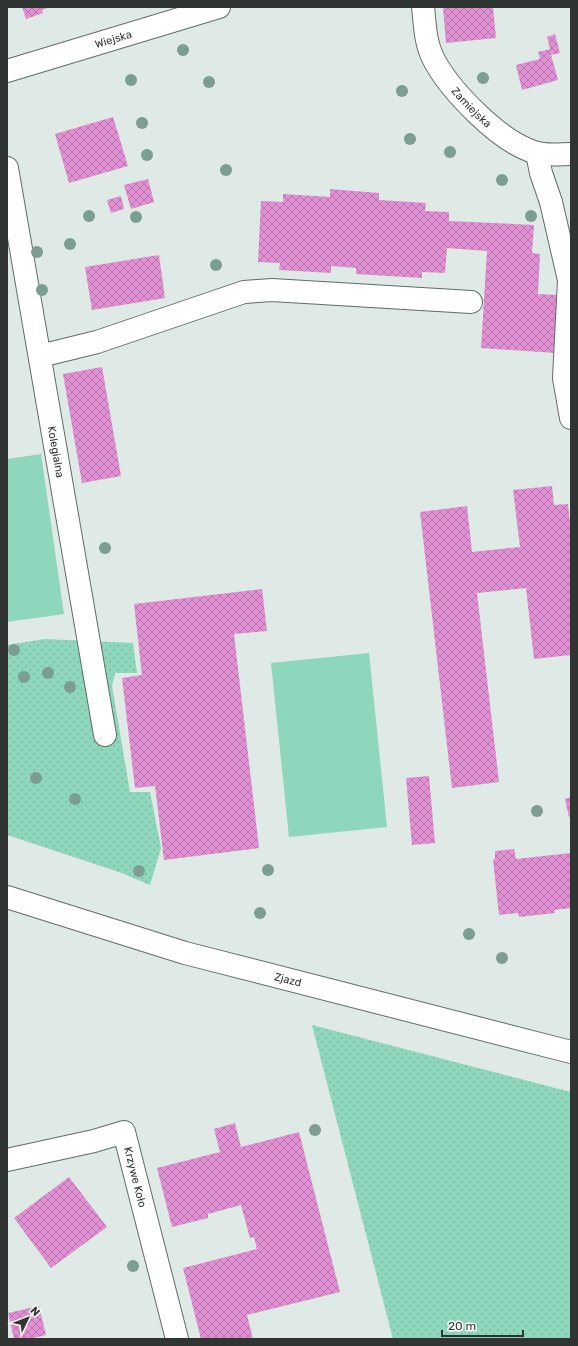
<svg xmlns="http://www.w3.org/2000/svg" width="578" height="1346" font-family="Rubik,sans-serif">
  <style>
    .grass { fill: #8ed7bc }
    .park { fill: url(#park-dots) }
    .building { fill: url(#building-cross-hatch) }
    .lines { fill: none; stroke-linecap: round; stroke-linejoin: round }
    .minor-casing { stroke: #636b68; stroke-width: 24 }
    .major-casing { stroke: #636b68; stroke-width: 24 }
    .minor { stroke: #fff; stroke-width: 22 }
    .major { stroke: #fff; stroke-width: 22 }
    .tree { fill: #7c9d91 }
    .labels { text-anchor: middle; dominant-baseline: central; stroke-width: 3; stroke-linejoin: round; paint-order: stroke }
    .street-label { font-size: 11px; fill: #303433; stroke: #fff }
  </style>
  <defs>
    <pattern id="park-dots" width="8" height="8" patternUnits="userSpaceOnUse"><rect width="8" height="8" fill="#8ed7bc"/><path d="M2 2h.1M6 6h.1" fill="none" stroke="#7bb9a2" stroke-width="1.8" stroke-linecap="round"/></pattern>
    <pattern id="building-cross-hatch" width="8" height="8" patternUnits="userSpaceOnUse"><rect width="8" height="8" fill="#e191d3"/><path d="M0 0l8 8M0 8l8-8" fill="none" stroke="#b777ac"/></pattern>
  </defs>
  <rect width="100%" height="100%" fill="#dfe9e5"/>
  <!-- grass -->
  <path class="grass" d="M 41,454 L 64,614 L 7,622 L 7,459 Z
    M 369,653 L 387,827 L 289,837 L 271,663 Z"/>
  <!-- park -->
  <path class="park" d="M 45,639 L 133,643 L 137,673 L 115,673 L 112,686 L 130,792 L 150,792 L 161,848 L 150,885 L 119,872 L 7,835 L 7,645 Z
    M 312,1025 L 571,1092 L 571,1339 L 393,1339 Z"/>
  <!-- building -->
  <path class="building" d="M 22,7 L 50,7 L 42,10 L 43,13 L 26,19 Z
    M 443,7 L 493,7 L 496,38 L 446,43 Z
    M 555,34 L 560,53 L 551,55 L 558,80 L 522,90 L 516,65 L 540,59 L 538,52 L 550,49 L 547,37 Z
    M 113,117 L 128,166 L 69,183 L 55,134 Z
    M 148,179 L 154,202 L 131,209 L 124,185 Z
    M 330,189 L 379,193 L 379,200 L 426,203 L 425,211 L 449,212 L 449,221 L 534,225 L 532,253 L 540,254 L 538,294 L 559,295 L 556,353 L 481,348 L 487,251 L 447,248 L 445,273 L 422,272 L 422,278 L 356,274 L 356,268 L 331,266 L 331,273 L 279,270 L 280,263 L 258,262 L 261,201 L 283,202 L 283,194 L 330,197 Z
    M 121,196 L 124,209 L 111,213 L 107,200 Z
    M 159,255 L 165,298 L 92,310 L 85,267 Z
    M 102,367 L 121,476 L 82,483 L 63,374 Z
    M 552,486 L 554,505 L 568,504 L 571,532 L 571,655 L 534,659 L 526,588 L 477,593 L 499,782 L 452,788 L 420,512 L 467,506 L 472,552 L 520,547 L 513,490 Z
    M 262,589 L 267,631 L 234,634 L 259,848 L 164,860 L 155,786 L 135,788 L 122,678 L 142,675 L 134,604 Z
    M 429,776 L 435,843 L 412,845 L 406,778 Z
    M 571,797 L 571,817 L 569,817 L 565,799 Z
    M 514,849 L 516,859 L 571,853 L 571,908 L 554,910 L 555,913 L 519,917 L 518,913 L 499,915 L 493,859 L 495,859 L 495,851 Z
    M 235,1123 L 241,1147 L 299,1132 L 340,1292 L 247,1315 L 253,1339 L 201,1339 L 183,1268 L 257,1249 L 254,1237 L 250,1238 L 241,1205 L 208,1214 L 208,1218 L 172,1227 L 157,1168 L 220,1152 L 214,1129 Z
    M 69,1177 L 107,1227 L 51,1268 L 14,1218 Z
    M 39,1306 L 46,1335 L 30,1339 L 14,1339 L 8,1313 Z"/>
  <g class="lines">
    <!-- minor casing -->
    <g class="minor-casing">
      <g id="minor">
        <path id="s1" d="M 423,7 C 425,24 425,42 433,58 C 449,90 500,142 534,152 C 545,156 560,154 571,154"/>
        <path id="s2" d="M 7,71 L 219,7"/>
        <path d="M 537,153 L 541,173 L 551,202 L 569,280 L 564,378 L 571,418"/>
        <path id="s3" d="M 7,168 L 105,735"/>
        <path d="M 40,356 L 97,342 L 244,292 L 272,290 L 471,302"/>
        <path id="s4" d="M 7,1160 L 94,1141 L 124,1132 L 177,1339"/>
      </g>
    </g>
    <!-- major casing -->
    <g class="major-casing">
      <g id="major">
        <path id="s5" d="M 7,897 L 185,953 L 571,1052"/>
      </g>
    </g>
    <!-- minor -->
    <use href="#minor" class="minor"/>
    <!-- major -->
    <use href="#major" class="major"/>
  </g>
  <!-- trees -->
  <g class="tree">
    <circle cx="183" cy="50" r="6"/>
    <circle cx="483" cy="78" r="6"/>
    <circle cx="131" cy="80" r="6"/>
    <circle cx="209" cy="82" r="6"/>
    <circle cx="402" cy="91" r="6"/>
    <circle cx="142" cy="123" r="6"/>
    <circle cx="410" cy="139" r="6"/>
    <circle cx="450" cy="152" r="6"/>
    <circle cx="147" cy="155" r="6"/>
    <circle cx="226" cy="170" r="6"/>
    <circle cx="502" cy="180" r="6"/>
    <circle cx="89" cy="216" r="6"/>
    <circle cx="531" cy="216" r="6"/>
    <circle cx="136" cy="217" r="6"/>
    <circle cx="70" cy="244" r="6"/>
    <circle cx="37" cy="252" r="6"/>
    <circle cx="216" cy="265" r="6"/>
    <circle cx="42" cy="290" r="6"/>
    <circle cx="105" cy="548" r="6"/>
    <circle cx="14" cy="650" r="6"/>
    <circle cx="48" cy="673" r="6"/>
    <circle cx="24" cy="677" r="6"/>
    <circle cx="70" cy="687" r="6"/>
    <circle cx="36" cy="778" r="6"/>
    <circle cx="75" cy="799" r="6"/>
    <circle cx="537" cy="811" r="6"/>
    <circle cx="268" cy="870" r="6"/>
    <circle cx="139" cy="871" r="6"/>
    <circle cx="260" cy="913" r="6"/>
    <circle cx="469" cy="934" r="6"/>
    <circle cx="502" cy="958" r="6"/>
    <circle cx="315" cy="1130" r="6"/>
    <circle cx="133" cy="1266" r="6"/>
  </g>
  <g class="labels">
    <!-- street labels -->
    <g class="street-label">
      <text stroke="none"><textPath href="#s2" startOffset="111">Wiejska</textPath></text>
      <text stroke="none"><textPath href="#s1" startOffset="115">Zamiejska</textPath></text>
      <text stroke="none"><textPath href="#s3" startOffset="288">Kolegialna</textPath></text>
      <text stroke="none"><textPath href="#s5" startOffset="293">Zjazd</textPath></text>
      <text stroke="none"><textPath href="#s4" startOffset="167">Krzywe Koło</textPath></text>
    </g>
  </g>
  <!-- border -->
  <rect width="578" height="1346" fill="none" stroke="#303433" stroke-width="16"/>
  <!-- north arrow -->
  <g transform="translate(28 1318) rotate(47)" stroke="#ffffff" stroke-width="3" paint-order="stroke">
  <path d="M0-3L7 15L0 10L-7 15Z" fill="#303433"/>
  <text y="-6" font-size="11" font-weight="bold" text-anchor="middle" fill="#303433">N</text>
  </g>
  <!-- scale -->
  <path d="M442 1330v6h81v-6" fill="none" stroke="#303433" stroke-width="2"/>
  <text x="448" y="1330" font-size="12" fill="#303433" stroke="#ffffff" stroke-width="3" paint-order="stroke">20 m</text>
</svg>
